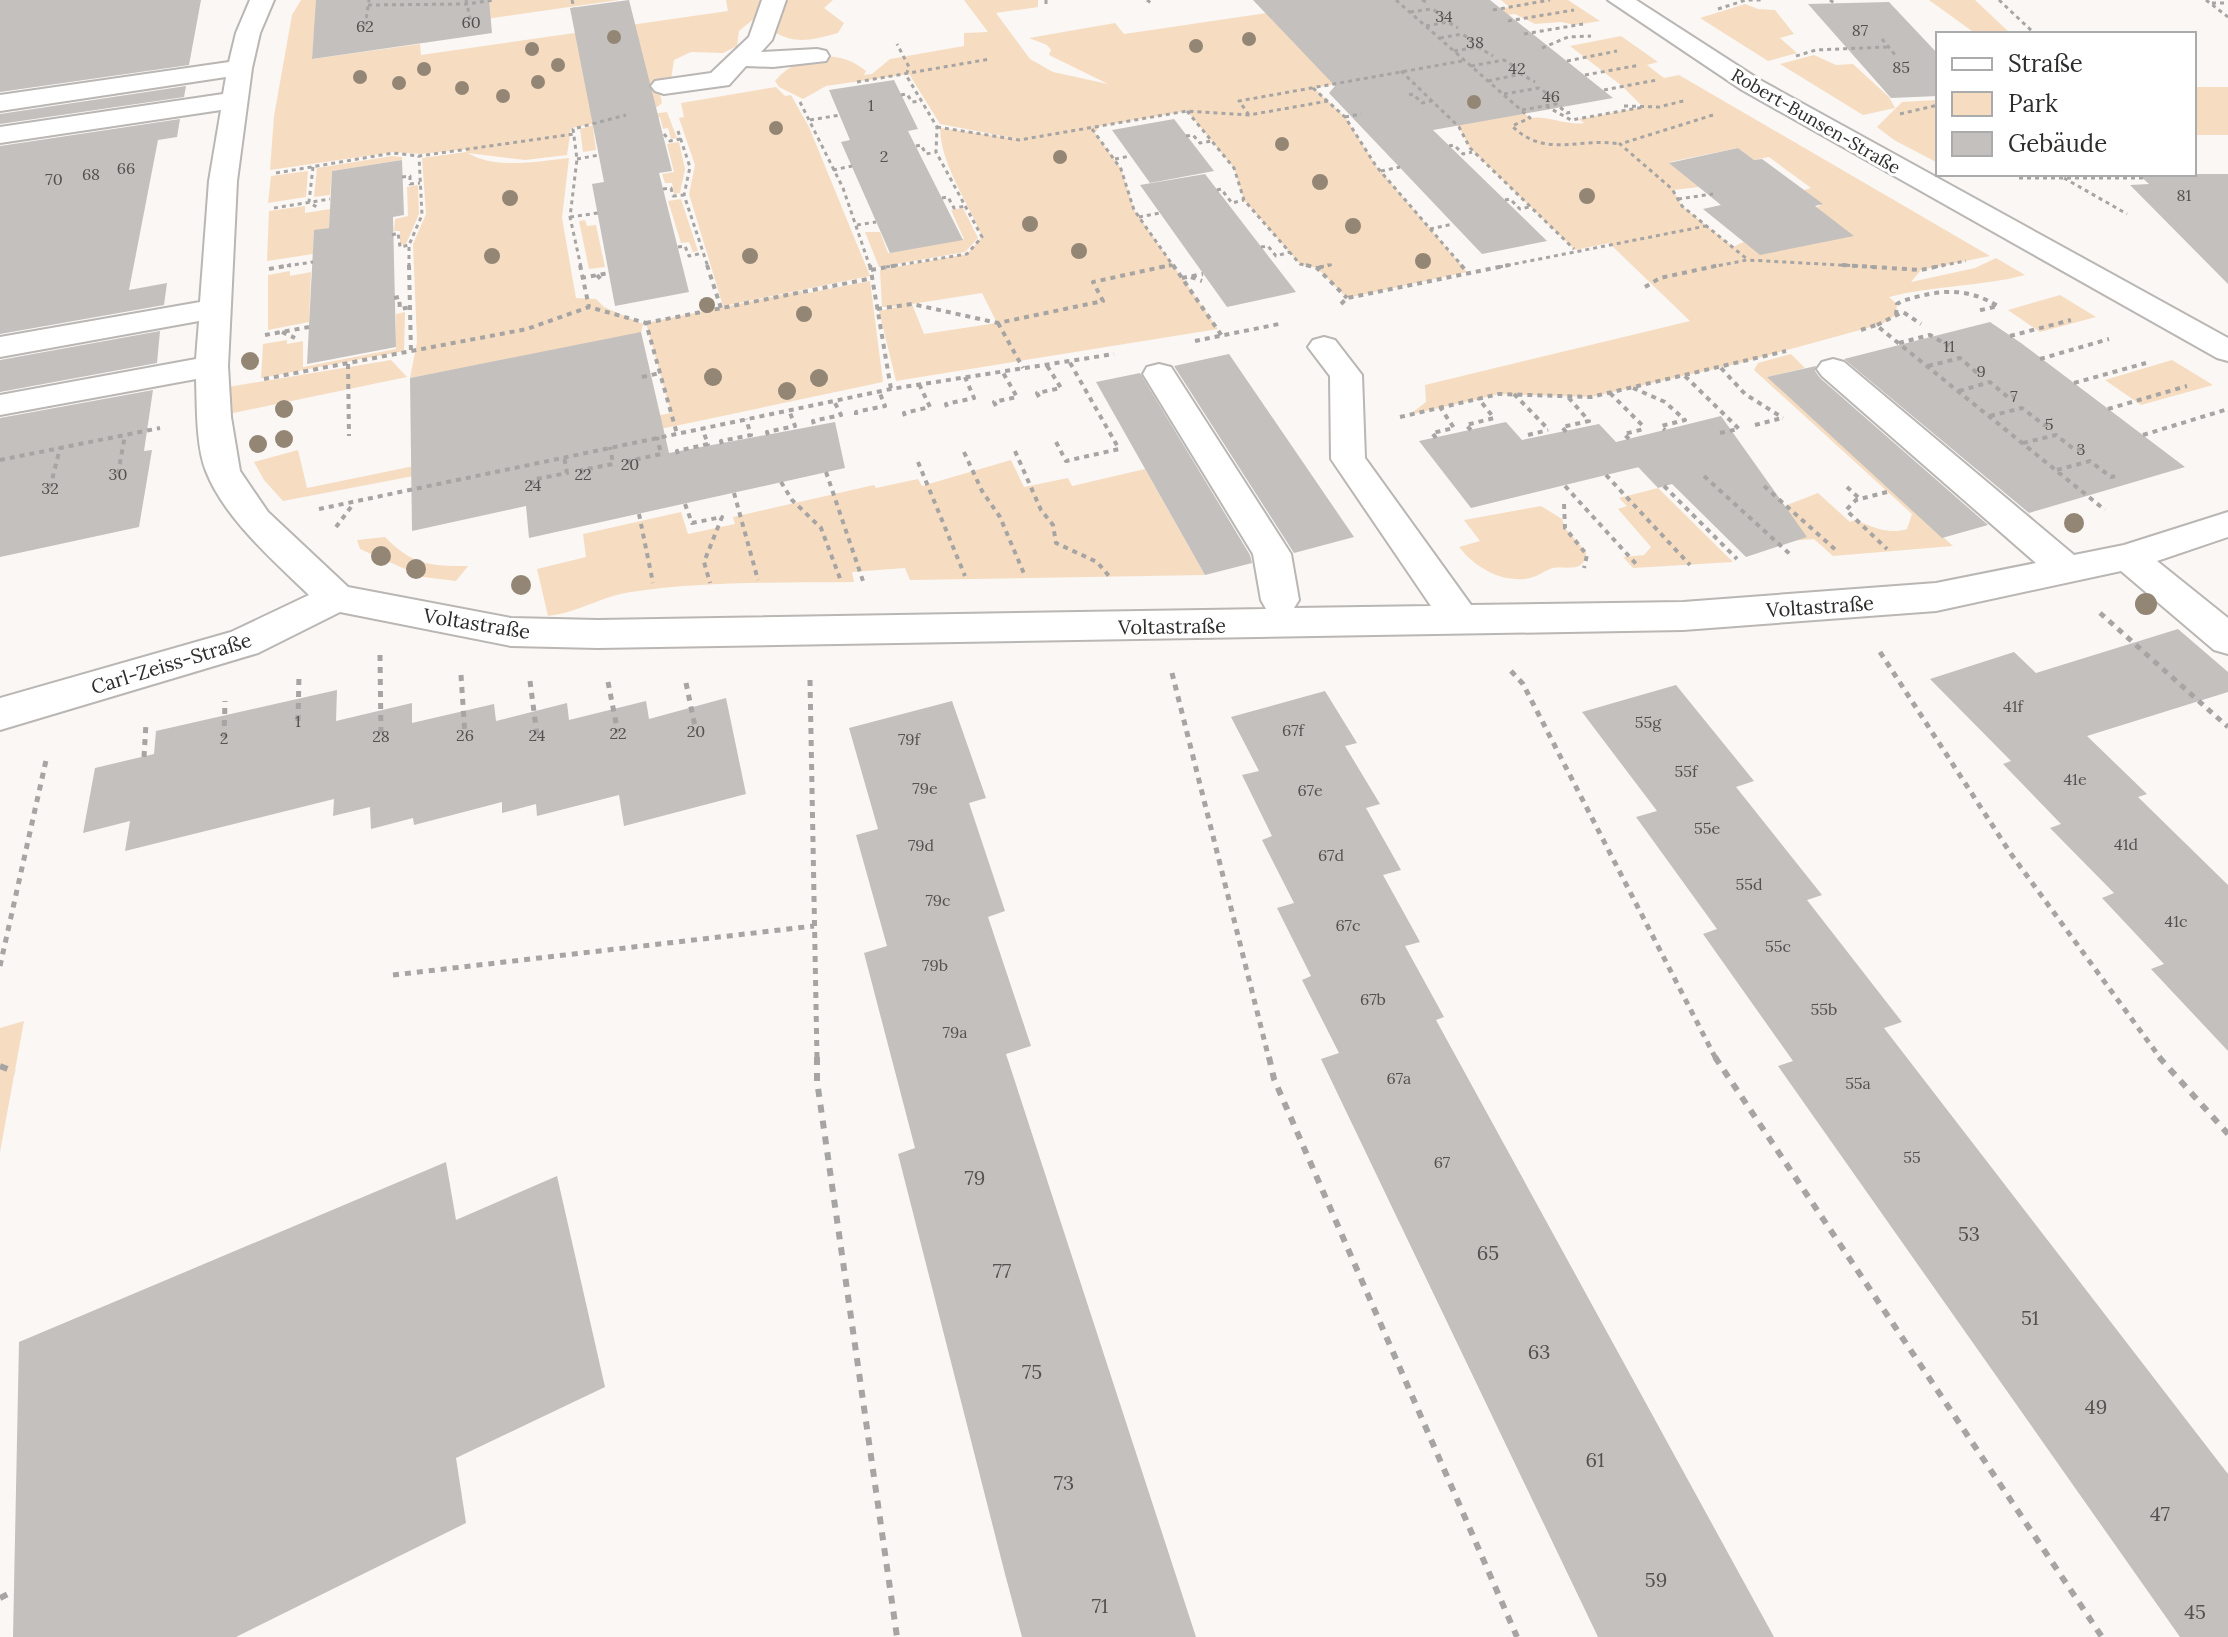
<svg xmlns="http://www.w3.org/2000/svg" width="2228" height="1637" font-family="Lora,serif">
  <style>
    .green { fill: #f6ddc2; fill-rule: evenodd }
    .building { fill: #c3c0bd }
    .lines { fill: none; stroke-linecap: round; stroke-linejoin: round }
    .minor-casing { stroke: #b9b6b3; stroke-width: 4 }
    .path-far3 { stroke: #a7a5a3; stroke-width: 3; stroke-dasharray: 4 4; stroke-linecap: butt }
    .path-far2 { stroke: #a7a5a3; stroke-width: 4; stroke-dasharray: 5 5; stroke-linecap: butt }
    .path-far1 { stroke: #a7a5a3; stroke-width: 5; stroke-dasharray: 6 6; stroke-linecap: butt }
    .path { stroke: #a7a5a3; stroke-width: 6; stroke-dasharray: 8 8; stroke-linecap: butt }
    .minor { fill: #fff; fill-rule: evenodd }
    .tree { fill: #948675 }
    .labels { text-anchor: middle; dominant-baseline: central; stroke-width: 6; stroke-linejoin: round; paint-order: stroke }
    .number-label { font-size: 16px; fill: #535250 }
    .far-street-label { font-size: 18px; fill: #2e2d2c; stroke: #fff }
    .street-label { font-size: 20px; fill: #2e2d2c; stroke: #fff }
    .near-number-label { font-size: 20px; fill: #535250 }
  </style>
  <rect width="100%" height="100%" fill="#faf7f4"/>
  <!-- green -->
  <path class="green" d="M 301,0 L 619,0 L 423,28 L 365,26 L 314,33 L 312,59 L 420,44 L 421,55 L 728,11 L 726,0 L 763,0 L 755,18 L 739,31 L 737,46 L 723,53 L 691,52 L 674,60 L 671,79 L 658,85 L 662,103 L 647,115 L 667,112 L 677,138 L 671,139 L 668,128 L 663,129 L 660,117 L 593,128 L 596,150 L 583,152 L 580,129 L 608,121 L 571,128 L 567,155 L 525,160 L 468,153 C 495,170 539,161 569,158 L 562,218 L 576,298 L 596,299 L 604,307 L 643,324 L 641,333 L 410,378 L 417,342 L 413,244 L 426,214 L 422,158 L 466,152 L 467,149 L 421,154 L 394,152 L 270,170 L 274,116 L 292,15 Z
    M 786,0 L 833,0 L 824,8 L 844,23 L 838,33 C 808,41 796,45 768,29 Z
    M 964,0 L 1038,0 L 1038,7 L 996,13 L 1030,59 L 1053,72 L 1108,84 L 1049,55 L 1051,50 L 1047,45 L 1029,38 L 1115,23 L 1124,34 L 1300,8 L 1453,51 L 1530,118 C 1548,115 1567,126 1584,123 L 1579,119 L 1643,107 L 1622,86 L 1570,46 L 1621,36 L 1658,62 L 1647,65 L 1664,78 L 1679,75 L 1990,256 L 1921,270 L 1911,282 L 1975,268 L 1996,258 L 2025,275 C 1980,287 1935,285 1889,297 L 1897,304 L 1896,315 L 1882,324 L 1740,363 L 1591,397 L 1499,394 L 1409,415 L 1426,402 L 1425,385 L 1690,321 L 1609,243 L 1575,250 L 1470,148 L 1459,127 L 1401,72 L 1314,88 L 1345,117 L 1376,166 L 1467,272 L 1347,298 L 1317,268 L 1300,264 L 1244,200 L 1234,168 L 1187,111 L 1100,126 L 1095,133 L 1121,169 L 1134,210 L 1218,329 L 896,381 L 879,311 L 902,306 L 882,307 L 880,270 L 967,254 L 982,237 C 968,201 941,166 940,128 L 1023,140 L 940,124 L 909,74 L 826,86 L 803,99 L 779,87 L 775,81 C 798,54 837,47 866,71 L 864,75 L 872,74 L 890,59 L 964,46 L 964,33 L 988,32 ZM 1738,148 L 1754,160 L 1769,157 L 1811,188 L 1804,190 L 1821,205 L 1733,247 L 1682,206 L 1673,190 L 1699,187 L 1670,162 ZM 982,293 L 997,323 L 924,334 L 912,304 Z
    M 1501,0 L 1568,0 L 1600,21 L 1575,25 L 1561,22 L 1535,24 L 1515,14 L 1506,15 L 1497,9 L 1509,7 Z
    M 1929,0 L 1975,0 L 2011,34 L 1976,34 Z
    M 1745,4 L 1758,9 L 1775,10 L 1794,34 L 1780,38 L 1797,53 L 1768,61 L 1700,18 Z
    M 1814,55 L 1836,65 L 1853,64 L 1889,97 L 1895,108 L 1863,115 L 1780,64 Z
    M 776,87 L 785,96 L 791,95 L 809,127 L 870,276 L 723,306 L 689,194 L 695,165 L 679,118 L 684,117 L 681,103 Z
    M 2194,87 L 2228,87 L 2228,135 L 2194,135 Z
    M 1938,100 L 1938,163 L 1894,140 L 1877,127 L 1902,102 Z
    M 679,142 L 685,169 L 680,193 L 674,194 L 672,183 L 665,183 L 662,174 L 674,172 L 667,144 Z
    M 392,156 L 402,157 L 402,160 L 332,171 L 330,195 L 314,197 L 317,168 Z
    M 308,171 L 306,197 L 268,203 L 271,176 Z
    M 418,185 L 419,214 L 406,244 L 400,245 L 400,231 L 394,231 L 395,219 L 408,216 L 407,187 Z
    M 681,199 L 698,251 L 693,252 L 689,242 L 681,243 L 668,201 Z
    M 305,206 L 305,213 L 330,209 L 329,228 L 314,231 L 313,254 L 267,261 L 269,211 Z
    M 963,208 L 978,238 L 965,252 L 879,267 L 865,232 L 880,232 L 888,253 L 964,239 L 951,210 Z
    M 585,220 L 587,226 L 596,225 L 605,267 L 589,269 L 579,221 Z
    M 290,271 L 290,276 L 311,272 L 309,322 L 268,330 L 268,275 Z
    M 870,281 L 883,382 L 675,426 L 283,501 L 264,480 L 254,462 L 298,450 L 307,488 L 671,413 L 646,323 L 801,291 L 803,294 Z
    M 2060,295 L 2096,317 L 2040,332 L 2008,310 Z
    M 405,312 L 404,351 L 261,378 L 263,344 L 287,340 L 287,344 L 303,341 L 303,367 L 396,349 L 396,314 Z
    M 1791,354 L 1805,368 L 1768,377 L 1953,546 L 1833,556 L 1814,539 L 1767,543 L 1782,507 L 1818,493 L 1850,522 L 1855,520 C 1873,527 1888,535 1907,529 L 1912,514 L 1754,370 L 1758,363 Z
    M 391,360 L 407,377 L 214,417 L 216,389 Z
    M 2172,360 L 2213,385 L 2141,405 L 2105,380 Z
    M 1011,460 L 1024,487 L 1068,478 L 1072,486 L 1145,469 L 1205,575 L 910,580 L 905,568 L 852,572 L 854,582 C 780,583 704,581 631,592 C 602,596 580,612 548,616 L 537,569 L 586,557 L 583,534 L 681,512 L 688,534 L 735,524 L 733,517 L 874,485 L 876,488 L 918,479 L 922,486 Z
    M 1658,488 L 1733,562 L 1633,568 L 1623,557 L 1644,555 L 1651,547 L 1618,509 L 1627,506 L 1619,498 Z
    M 1541,506 L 1562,519 L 1565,528 L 1586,552 C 1585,573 1569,566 1553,568 C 1545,570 1539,576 1530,578 C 1504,584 1475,568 1459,547 L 1480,541 L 1464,520 Z
    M 385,537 C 412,565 430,566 468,566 L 456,581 L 423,577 L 360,549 L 357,540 Z
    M 24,1021 L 0,1152 L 0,1028 Z"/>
  <!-- building -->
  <path class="building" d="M 0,0 L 201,0 L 189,65 L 0,92 Z
    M 316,0 L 489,0 L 492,33 L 312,59 Z
    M 629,0 L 672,171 L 659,173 L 689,292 L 615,306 L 592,184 L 604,182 L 570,8 Z
    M 1253,0 L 1490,0 L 1613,98 L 1433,130 L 1547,241 L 1482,254 L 1329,93 L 1335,86 Z
    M 1889,2 L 1938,54 L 1938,96 L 1891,98 L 1808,4 Z
    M 894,80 L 918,129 L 908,131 L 963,240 L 890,253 L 841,142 L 850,140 L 829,90 Z
    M 186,86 L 184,97 L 0,124 L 0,114 Z
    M 180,119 L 177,137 L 158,140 L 129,290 L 167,283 L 164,305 L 0,334 L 0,146 Z
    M 1174,119 L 1214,171 L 1150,183 L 1112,130 Z
    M 1738,148 L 1754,160 L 1762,159 L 1823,204 L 1815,206 L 1854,236 L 1760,255 L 1703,209 L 1721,205 L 1669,163 Z
    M 402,160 L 404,215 L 393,217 L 396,347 L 307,364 L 314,230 L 329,228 L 332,171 Z
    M 1205,174 L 1296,292 L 1227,307 L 1140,185 Z
    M 2138,174 L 2228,174 L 2228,284 L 2130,185 L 2149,184 Z
    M 1990,322 L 2021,343 L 2185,467 L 2029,513 L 1844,359 Z
    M 160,331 L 157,363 L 0,392 L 0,360 Z
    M 641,332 L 669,453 L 835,422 L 845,468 L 529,538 L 526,506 L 412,531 L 410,378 Z
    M 1229,354 L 1354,537 L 1294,553 L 1174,366 Z
    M 1816,366 L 1815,371 L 1820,378 L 1988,525 L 1942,538 L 1767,377 Z
    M 1140,373 L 1250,555 L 1252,563 L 1205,575 L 1096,382 Z
    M 153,390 L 144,451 L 152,450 L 139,527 L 0,557 L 0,418 Z
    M 1721,416 L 1807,537 L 1746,557 L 1672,484 L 1658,488 L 1622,450 L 1639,467 L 1471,508 L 1419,441 L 1506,422 L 1522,440 L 1599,424 L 1616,442 Z
    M 2178,629 L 2228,672 L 2228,692 L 2087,736 L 2147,794 L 2138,797 L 2228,885 L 2228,1051 L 2151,969 L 2164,964 L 2102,898 L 2114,893 L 2050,828 L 2061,824 L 2003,764 L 2011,761 L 1930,679 L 2014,652 L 2036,673 Z
    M 1676,685 L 1754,781 L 1736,787 L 1822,895 L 1807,900 L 1902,1022 L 1884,1028 L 2228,1474 L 2228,1637 L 2180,1637 L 1778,1066 L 1793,1061 L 1703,934 L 1717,929 L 1636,817 L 1657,811 L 1582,712 Z
    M 337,690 L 336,721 L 412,703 L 412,723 L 494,704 L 496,721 L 567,703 L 569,720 L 646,701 L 649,719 L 726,698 L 746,794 L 624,826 L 619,795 L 537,816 L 536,804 L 502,813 L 502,802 L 414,825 L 413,818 L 371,829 L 370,807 L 333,816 L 334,799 L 125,851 L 130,821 L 83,833 L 95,768 L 154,754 L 156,731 Z
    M 1325,691 L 1357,743 L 1345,746 L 1380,804 L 1366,808 L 1401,870 L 1383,875 L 1420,942 L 1405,946 L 1444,1017 L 1436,1020 L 1774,1637 L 1598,1637 L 1321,1059 L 1339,1053 L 1302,980 L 1311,976 L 1277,908 L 1294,903 L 1262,840 L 1272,836 L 1242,775 L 1259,771 L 1231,717 Z
    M 952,701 L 986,798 L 969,803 L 1005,911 L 988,917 L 1031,1046 L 1006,1054 L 1196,1637 L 1022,1637 L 1005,1574 L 898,1154 L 915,1148 L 864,953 L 887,946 L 856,835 L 878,829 L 849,728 Z
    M 446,1162 L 456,1220 L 557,1176 L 605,1387 L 456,1458 L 466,1523 L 236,1637 L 13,1637 L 19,1342 Z"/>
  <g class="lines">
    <!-- minor casing -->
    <g class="minor-casing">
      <path id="minor" d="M 250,0 L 274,0 L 260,33 L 252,68 L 237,181 L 228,366 L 231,417 L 240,471 L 268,512 L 348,587 L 511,618 L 598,620 L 1266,609 L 1261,600 L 1253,554 L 1143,374 L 1147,367 L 1159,364 L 1171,367 L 1291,554 L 1299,600 L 1294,608 L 1431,606 L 1331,459 L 1330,376 L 1308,347 L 1313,340 L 1324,337 L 1335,340 L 1362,375 L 1365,458 L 1471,605 L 1683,602 L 1936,583 L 2036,563 L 1822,376 L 1817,369 L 1822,362 L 1833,359 L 1844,362 L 2074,555 L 2124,545 L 2228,512 L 2228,537 L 2157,561 L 2228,618 L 2228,654 L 2214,650 L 2121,571 L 1936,611 L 1683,630 L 598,648 L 511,646 L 340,612 L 258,653 L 0,730 L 0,698 L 231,632 L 309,595 C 274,561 224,518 206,471 C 196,446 197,406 196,379 L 0,415 L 0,395 L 196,359 L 199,321 L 0,357 L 0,337 L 200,302 L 209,181 L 221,110 L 0,143 L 0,127 L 223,94 L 226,77 L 0,111 L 0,95 L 229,62 L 236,33 Z
        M 762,0 L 786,0 L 772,40 L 761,52 L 817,49 L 826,51 L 829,56 L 826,61 L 773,67 L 746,66 L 729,85 L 664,94 L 655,91 L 651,86 L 655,81 L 711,73 L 749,37 Z
        M 1608,0 L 1636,0 L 1760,80 L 2228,338 L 2228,361 L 2217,358 L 1742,90 Z"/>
    </g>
    <!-- path-far3 -->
    <path class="path-far3" d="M 466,0 L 471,22
      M 572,0 L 574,8
      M 1046,0 L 1046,6
      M 1147,0 L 1151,3
      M 1396,0 L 1530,118 L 1512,126 C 1546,159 1578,137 1620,144
      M 1422,0 L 1428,3
      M 1830,0 L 1834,3
      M 1999,0 L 2035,34
      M 2206,0 L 2228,17
      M 2212,3 L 2228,3
      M 368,5 L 467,4 L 494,0
      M 1718,9 L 1746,0 L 1763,0
      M 1493,10 L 1550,0
      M 1410,12 L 1432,9 L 1444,16
      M 1508,21 L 1574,10
      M 365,26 L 369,0
      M 1426,26 L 1448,22 L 1458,28
      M 1524,34 L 1583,24
      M 1440,38 L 1462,34 L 1475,42
      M 1882,39 L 1896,56
      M 1542,48 L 1568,37 L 1591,36
      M 1454,51 L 1478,47 L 1493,56
      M 1796,56 L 1816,50 L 1888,47
      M 1567,61 L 1617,51
      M 1471,66 L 1504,60 L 1517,68
      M 1401,71 L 1459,127 L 1470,148 L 1574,249
      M 1585,75 L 1640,65
      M 1488,81 L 1521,74 L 1535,82
      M 857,82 L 990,59
      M 1313,88 L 1345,117 L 1376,166 L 1463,267
      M 1604,90 L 1657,80
      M 1504,94 L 1539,88 L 1551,96
      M 901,95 L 907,94 L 912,102 L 921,101
      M 1409,95 L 1413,94 L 1422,103 L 1431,101
      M 800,102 L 843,188 L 870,267
      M 1546,106 L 1571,120 L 1644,107
      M 1624,106 L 1659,107 L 1687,100
      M 1522,110 L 1556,104 L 1567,113 L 1571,112
      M 1187,111 L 1234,168 L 1244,200 L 1300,264 L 1315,267
      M 1900,114 L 1938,105
      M 1249,115 L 1239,101 L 1462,61
      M 1713,115 L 1620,144 L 1672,189 L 1682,206 L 1747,259
      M 1345,117 L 1361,114
      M 810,120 L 840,115
      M 937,127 L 1019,140 L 1187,111 L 1249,115 L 1328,101
      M 1092,129 L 1121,169 L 1134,210 L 1174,267
      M 678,131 L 690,167 L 684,195 L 708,267
      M 664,134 L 670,141 L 681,139
      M 1186,136 L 1193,135 L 1200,143 L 1212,141
      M 916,146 L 921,145 L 926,154 L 936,152
      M 1449,146 L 1454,145 L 1463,154 L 1472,152
      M 577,159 L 599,155
      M 1115,159 L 1130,156
      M 313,167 L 309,202 L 318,208
      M 833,170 L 852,166
      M 1381,171 L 1400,167
      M 276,173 L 393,153 L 419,156 L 574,134
      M 402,177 L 410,176 L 410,184 L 420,183
      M 2019,178 L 2143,178
      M 2064,178 L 2127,214
      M 663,189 L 671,188 L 673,196 L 684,195
      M 1217,190 L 1221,189 L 1232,203 L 1244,200
      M 942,198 L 948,197 L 954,208 L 966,206
      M 1678,199 L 1713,194
      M 1505,200 L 1510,199 L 1520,209 L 1529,207
      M 274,208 L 330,199
      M 570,217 L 598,213
      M 1139,217 L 1160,213
      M 857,225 L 876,222
      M 1430,229 L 1453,224
      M 392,235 L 398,233 L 400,247 L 409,245
      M 678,247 L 685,246 L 689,256 L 703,253
      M 1261,247 L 1268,246 L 1276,256 L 1290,252
      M 279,267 L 313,262
      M 409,267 L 409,245 L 422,215 L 419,156
      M 581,267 L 570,217 L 577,159 L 573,129 L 626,115
      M 886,267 L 967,254 L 982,237 L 936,152 L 937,127 L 906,75 L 909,67 L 897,44
      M 1161,267 L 1173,265
      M 1320,267 L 1335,264
      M 1499,267 L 1706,226
      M 1711,267 L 1747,260 L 1877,267
      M 1934,267 L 1966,261"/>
    <!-- path-far2 -->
    <path class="path-far2" d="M 409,265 L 411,353
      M 580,265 L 589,307
      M 707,265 L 721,308
      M 870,265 L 891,389
      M 1173,265 L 1222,336
      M 1306,265 L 1317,268 L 1347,298
      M 1461,265 L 1467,272
      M 1842,265 L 1921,270 L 1944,265
      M 1318,268 L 1329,265
      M 269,269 L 291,265
      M 871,270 L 898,265
      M 597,275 L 603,282
      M 1191,277 L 1202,281
      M 581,278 L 609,273
      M 1182,278 L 1203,274
      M 1645,287 L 1660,278 L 1720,265
      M 394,298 L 399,297 L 400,309 L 411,307
      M 1341,304 L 1347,298 L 1509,265
      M 877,309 L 912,304 L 998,323 L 1103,301 L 1093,282 L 1171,265
      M 1896,315 L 1897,304 L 1902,301 C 1939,290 1964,286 1998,306 L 1977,311
      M 646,323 L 873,278
      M 998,323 L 1023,368
      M 1877,325 L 1903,312 L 1921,324
      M 1861,330 L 1876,325 L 2105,510
      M 282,332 L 295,338
      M 265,335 L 309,327
      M 2010,336 L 2071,320
      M 1195,341 L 1279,324
      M 1899,343 L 1930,335 L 1949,346
      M 2040,359 L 2109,339
      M 348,364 L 349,436
      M 1928,366 L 1960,358 L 1976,372 L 1981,371
      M 1721,368 L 1745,394 L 1783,418
      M 1685,376 L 1739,429
      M 642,377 L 660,373
      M 264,379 L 527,329 L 589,307 L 646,323 L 677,434
      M 2074,383 L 2146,363
      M 1633,388 L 1665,402 L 1685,420 L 1661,426 L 1665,430
      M 1959,391 L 1990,382 L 2009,398 L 2014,396
      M 1610,393 L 1645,428
      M 1514,394 L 1549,430
      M 1039,397 L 1037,393 L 1061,388 L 1046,364
      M 996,406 L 994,402 L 1017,397 L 1002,371
      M 947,407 L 946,404 L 974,398 L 965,377
      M 2108,409 L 2187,386
      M 856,415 L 856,412 L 885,406 L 879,391
      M 905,416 L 904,413 L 930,407 L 919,384
      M 1990,416 L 2022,408 L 2044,425 L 2049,424
      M 1400,417 L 1499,394 L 1591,397 L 1786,351
      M 814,424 L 813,421 L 841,415 L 834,401
      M 1755,425 L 1782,418
      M 1471,430 L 1466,425 L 1494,418 L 1478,398
      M 1566,432 L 1562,427 L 1589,421 L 1568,397
      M 1720,433 L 1738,429
      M 768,435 L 767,432 L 795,426 L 789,410
      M 1528,435 L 1548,430
      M 2143,435 L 2228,409
      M 1436,438 L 1432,433 L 1454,428 L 1440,407
      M 1629,439 L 1624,434 L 1644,429
      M 1056,442 L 1066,461 L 1119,449 L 1069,361
      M 2023,443 L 2056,435 L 2075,450 L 2081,449
      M 722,444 L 721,441 L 751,435 L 746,419
      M 1015,451 L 1041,510 L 1053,525 L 1056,543 L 1097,562 L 1109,576
      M 964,452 L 982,491 L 1000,517 L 1025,576
      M 678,454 L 677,451 L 708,444 L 702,428
      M 0,460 L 160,428
      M 918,462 L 965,576
      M 630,464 L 629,461 L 661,454 L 657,437
      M 2057,470 L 2090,461 L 2111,477 L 2115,476
      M 826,472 L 863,581
      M 118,474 L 125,435
      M 583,474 L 582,470 L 613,464 L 610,447
      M 1606,475 L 1690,565
      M 1704,476 L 1792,556
      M 781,482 L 792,500 L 821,528 L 841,581
      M 533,485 L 532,480 L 567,473 L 564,456
      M 1565,486 L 1637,565
      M 1664,486 L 1737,559
      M 1764,486 L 1838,552
      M 1847,487 L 1860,499
      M 50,488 L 60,448
      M 1887,492 L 1856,500 L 1846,510 L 1887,549
      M 734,493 L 758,580
      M 685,504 L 692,523 L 722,517 L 704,562 L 710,583
      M 1564,504 L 1565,528 L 1587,555 L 1584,568
      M 319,509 L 891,389 L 1114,354
      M 639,514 L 653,583
      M 336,527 L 354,503"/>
    <!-- path-far1 -->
    <path class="path-far1" d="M 2100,613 L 2228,727
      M 1880,652 L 2011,854 L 2161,1059
      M 380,655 L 381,736
      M 1511,671 L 1523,684 L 1716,1059
      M 1172,673 L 1269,1059
      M 461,675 L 465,735
      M 810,680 L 817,1059
      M 530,681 L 537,735
      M 608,682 L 618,733
      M 686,683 L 696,731
      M 298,721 L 299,674
      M 224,738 L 225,701
      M 144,757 L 146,723
      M 0,966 L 47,756
      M 393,975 L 814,926"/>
    <!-- path -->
    <path class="path" d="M 817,1057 L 817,1081 L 897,1637
      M 1269,1057 L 1274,1079 L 1517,1637
      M 1715,1057 L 2102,1637
      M 2159,1057 L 2228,1134
      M 0,1066 L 15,1072
      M 0,1598 L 14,1591"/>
    <!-- minor -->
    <use href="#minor" class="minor"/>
  </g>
  <!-- trees -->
  <g class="tree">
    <circle cx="614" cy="37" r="7"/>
    <circle cx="1249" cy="39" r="7"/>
    <circle cx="1196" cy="46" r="7"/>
    <circle cx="532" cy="49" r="7"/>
    <circle cx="558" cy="65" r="7"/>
    <circle cx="424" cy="69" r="7"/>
    <circle cx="360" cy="77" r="7"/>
    <circle cx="538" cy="82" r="7"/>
    <circle cx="399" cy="83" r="7"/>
    <circle cx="462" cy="88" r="7"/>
    <circle cx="503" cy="96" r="7"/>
    <circle cx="1474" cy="102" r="7"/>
    <circle cx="776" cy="128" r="7"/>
    <circle cx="1282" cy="144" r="7"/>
    <circle cx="1060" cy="157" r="7"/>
    <circle cx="1320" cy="182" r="8"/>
    <circle cx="1587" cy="196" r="8"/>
    <circle cx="510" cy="198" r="8"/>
    <circle cx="1030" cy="224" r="8"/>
    <circle cx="1353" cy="226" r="8"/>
    <circle cx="1079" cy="251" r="8"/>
    <circle cx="492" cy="256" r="8"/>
    <circle cx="750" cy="256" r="8"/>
    <circle cx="1423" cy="261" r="8"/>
    <circle cx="707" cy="305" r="8"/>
    <circle cx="804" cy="314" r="8"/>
    <circle cx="250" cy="361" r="9"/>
    <circle cx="713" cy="377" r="9"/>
    <circle cx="819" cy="378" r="9"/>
    <circle cx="787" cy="391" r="9"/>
    <circle cx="284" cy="409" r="9"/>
    <circle cx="284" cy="439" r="9"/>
    <circle cx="258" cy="444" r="9"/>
    <circle cx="2074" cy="523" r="10"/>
    <circle cx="381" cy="556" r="10"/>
    <circle cx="416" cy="569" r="10"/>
    <circle cx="521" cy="585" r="10"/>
    <circle cx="2146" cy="604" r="11"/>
  </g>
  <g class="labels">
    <!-- number labels -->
    <g class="number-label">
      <text x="1444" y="16">34</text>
      <text x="471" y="22">60</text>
      <text x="365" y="26">62</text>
      <text x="1860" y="30">87</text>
      <text x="1475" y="42">38</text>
      <text x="1901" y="67">85</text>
      <text x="1517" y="68">42</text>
      <text x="1551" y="96">46</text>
      <text x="871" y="105">1</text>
      <text x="884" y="156">2</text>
      <text x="126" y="168">66</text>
      <text x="91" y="174">68</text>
      <text x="54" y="179">70</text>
      <text x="2184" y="195">81</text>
      <text x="1949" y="346">11</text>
      <text x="1981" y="371">9</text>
      <text x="2014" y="396">7</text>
      <text x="2049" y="424">5</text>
      <text x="2081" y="449">3</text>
      <text x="630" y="464">20</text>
      <text x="118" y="474">30</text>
      <text x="583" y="474">22</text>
      <text x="533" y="485">24</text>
      <text x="50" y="488">32</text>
      <text x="2013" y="706">41f</text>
      <text x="298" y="721">1</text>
      <text x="1648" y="722">55g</text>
      <text x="1293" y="730">67f</text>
      <text x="696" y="731">20</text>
      <text x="618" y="733">22</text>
      <text x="465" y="735">26</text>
      <text x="537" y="735">24</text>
      <text x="381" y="736">28</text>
      <text x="224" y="738">2</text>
      <text x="909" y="739">79f</text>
      <text x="1686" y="771">55f</text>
      <text x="2075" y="779">41e</text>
      <text x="925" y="788">79e</text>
      <text x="1310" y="790">67e</text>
      <text x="1707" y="828">55e</text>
      <text x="2126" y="844">41d</text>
      <text x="921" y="845">79d</text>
      <text x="1331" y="855">67d</text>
      <text x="1749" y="884">55d</text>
      <text x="938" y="900">79c</text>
      <text x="2176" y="921">41c</text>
      <text x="1348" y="925">67c</text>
      <text x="1778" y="946">55c</text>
      <text x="935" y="965">79b</text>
      <text x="1373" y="999">67b</text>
      <text x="1824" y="1009">55b</text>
      <text x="955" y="1032">79a</text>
      <text x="1399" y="1078">67a</text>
      <text x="1858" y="1083">55a</text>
      <text x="1912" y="1157">55</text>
      <text x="1442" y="1162">67</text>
    </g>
    <!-- far-street labels -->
    <g class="far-street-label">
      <text transform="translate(1816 121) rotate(30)">Robert-Bunsen-Straße</text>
    </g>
    <!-- street labels -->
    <g class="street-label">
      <text transform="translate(1820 606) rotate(-4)">Voltastraße</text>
      <text transform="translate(477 623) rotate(9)">Voltastraße</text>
      <text transform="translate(1172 626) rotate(-1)">Voltastraße</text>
      <text transform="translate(171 663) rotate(-17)">Carl-Zeiss-Straße</text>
    </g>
    <!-- near-number labels -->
    <g class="near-number-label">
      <text x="975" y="1177">79</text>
      <text x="1969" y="1233">53</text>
      <text x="1488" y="1252">65</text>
      <text x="1002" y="1270">77</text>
      <text x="2030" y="1317">51</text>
      <text x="1539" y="1351">63</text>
      <text x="1032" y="1371">75</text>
      <text x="2096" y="1406">49</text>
      <text x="1595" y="1459">61</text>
      <text x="1064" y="1482">73</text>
      <text x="2160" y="1513">47</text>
      <text x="1656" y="1579">59</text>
      <text x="1100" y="1605">71</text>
      <text x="2195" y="1611">45</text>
    </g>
  </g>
  <!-- legend -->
  <rect x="1936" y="32" width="260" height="144" fill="#ffffff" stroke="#ababab" stroke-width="2"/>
  <rect x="1952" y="58" width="40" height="12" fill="#ffffff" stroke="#ababab" stroke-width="2"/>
  <text x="2008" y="72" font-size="24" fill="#2e2d2c">Straße</text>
  <rect x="1952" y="92" width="40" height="24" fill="#f6ddc2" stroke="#ababab" stroke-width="2"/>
  <text x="2008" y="112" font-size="24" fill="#2e2d2c">Park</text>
  <rect x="1952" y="132" width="40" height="24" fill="#c3c0bd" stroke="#ababab" stroke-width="2"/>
  <text x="2008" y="152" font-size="24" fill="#2e2d2c">Gebäude</text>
</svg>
